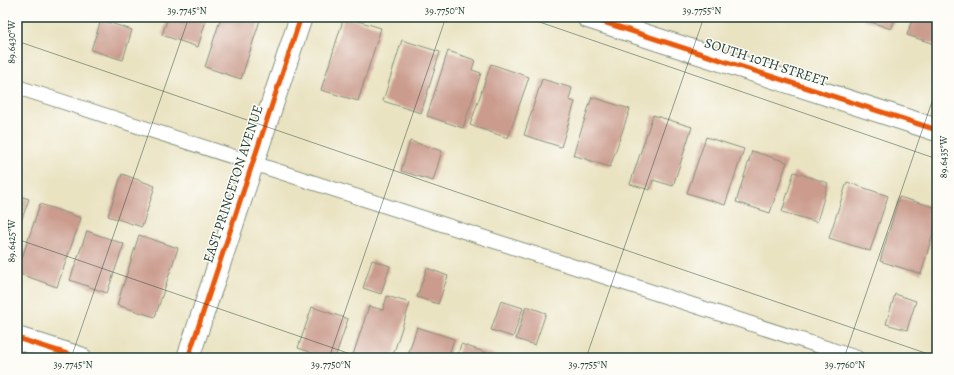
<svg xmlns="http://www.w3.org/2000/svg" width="954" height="375" font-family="Alegreya,serif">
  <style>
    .building { fill: #cb9c8e }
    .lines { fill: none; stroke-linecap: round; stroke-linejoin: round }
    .lane-casing { stroke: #84907b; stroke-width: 16 }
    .street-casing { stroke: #84907b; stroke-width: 24 }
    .lane { stroke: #fff; stroke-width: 14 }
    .street { stroke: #fff; stroke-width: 22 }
    .cycleway-casing { stroke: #fdfcf7; stroke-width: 8 }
    .cycleway { stroke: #e8590c; stroke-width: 5 }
    .ticks { fill: none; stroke: #1f3d34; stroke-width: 1; stroke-opacity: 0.45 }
    .labels { text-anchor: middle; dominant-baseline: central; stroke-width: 3; stroke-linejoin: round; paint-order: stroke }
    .street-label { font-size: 14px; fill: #1f3d34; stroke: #fdfcf7 }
    .neatline { fill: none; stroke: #1f3d34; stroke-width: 1.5 }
    .ticks-label { font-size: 10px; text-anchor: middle; fill: #1f3d34 }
  </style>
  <rect width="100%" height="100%" fill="#fdfcf7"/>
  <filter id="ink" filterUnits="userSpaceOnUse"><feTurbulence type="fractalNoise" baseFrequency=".025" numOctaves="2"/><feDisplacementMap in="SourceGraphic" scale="8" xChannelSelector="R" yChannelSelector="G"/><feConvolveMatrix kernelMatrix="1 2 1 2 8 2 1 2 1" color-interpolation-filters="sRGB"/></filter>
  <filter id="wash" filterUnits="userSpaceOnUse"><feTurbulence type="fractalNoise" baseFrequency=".012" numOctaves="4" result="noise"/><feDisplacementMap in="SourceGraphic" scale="16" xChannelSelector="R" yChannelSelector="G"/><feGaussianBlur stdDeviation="0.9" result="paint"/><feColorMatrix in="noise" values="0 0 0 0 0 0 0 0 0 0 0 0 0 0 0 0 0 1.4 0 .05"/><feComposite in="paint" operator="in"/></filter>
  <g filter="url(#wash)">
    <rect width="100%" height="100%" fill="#eae3c2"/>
    <g id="blocks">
      <!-- building -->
      <path class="building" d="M 168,17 L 207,17 L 198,47 L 162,35 Z
        M 221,17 L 261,17 L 241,79 L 205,67 Z
        M 344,17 L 381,28 L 358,101 L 321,90 Z
        M 857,17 L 896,17 L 891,29 Z
        M 913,17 L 937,17 L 937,45 L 907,35 Z
        M 101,20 L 132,30 L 123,60 L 91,50 Z
        M 402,40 L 440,52 L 421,113 L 383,101 Z
        M 448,51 L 475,60 L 472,70 L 481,73 L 463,128 L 427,116 Z
        M 491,64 L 529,77 L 508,138 L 470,125 Z
        M 542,79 L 572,88 L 569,100 L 575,102 L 561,147 L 524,135 Z
        M 592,97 L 630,109 L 610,167 L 573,155 Z
        M 653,115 L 692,127 L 673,186 L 653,180 L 650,190 L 630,184 Z
        M 706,137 L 744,149 L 725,205 L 687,193 Z
        M 410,141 L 442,151 L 433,181 L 401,171 Z
        M 752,151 L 787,162 L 770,213 L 736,202 Z
        M 794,172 L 828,183 L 817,222 L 782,212 Z
        M 122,174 L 155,186 L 142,227 L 108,216 Z
        M 847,182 L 888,196 L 870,251 L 829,238 Z
        M 17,195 L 29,199 L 17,233 Z
        M 899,197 L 937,208 L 937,219 L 921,274 L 880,261 Z
        M 40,204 L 81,218 L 57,287 L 17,273 Z
        M 87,231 L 124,244 L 107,293 L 70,280 Z
        M 139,235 L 178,248 L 155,317 L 117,305 Z
        M 372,260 L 390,266 L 381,294 L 363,288 Z
        M 427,268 L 448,276 L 438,304 L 417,297 Z
        M 895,294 L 916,301 L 907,330 L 886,324 Z
        M 387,296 L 410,303 L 392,358 L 352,358 L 369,306 L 383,310 Z
        M 501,301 L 523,308 L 513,337 L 491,330 Z
        M 526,306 L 546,313 L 535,345 L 516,339 Z
        M 312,307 L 348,319 L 335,358 L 327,358 L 298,348 Z
        M 417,327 L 454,339 L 448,358 L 407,358 Z
        M 461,344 L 502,358 L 457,358 Z"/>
    </g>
  </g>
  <g filter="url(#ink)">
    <use href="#blocks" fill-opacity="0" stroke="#84907b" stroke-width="1"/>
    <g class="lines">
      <!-- lane casing -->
      <g class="lane-casing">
        <path id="lane" d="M 17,87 L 857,358"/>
      </g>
      <!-- street casing -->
      <g class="street-casing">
        <path id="street" d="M 588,17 L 937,130
          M 17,338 L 80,358
          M 188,358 L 301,17"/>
      </g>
      <!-- lane -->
      <use href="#lane" class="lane"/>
      <!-- street -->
      <use href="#street" class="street"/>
      <!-- cycleway casing -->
      <g class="cycleway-casing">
        <path id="cycleway" d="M 588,17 L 937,130
          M 17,338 L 80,358
          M 188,358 L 301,17"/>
      </g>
      <!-- cycleway -->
      <use href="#cycleway" class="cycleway"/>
    </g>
  </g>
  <!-- ticks -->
  <path class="ticks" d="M 525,17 L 937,159M 17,41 L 937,357M 17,239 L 362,358M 71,358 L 189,17M 329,358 L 446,17M 586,358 L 704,17M 844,358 L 937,87"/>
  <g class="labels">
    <!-- street labels -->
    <g class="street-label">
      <text transform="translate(766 62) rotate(18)">SOUTH 10TH STREET</text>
      <text transform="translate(233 184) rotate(-72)">EAST PRINCETON AVENUE</text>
    </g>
  </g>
  <!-- margin -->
  <rect width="954" height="375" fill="none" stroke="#fdfcf7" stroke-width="44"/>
  <rect x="22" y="22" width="910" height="331" class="neatline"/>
  <g class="ticks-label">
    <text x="187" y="14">39.7745°N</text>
    <text x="445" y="14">39.7750°N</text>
    <text x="702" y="14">39.7755°N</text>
    <text transform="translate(11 42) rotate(-90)" y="4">89.6430°W</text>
    <text transform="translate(943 157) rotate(-90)" y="4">89.6435°W</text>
    <text transform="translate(11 241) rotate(-90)" y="4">89.6425°W</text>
    <text x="73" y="368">39.7745°N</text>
    <text x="331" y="368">39.7750°N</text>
    <text x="588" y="368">39.7755°N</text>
    <text x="845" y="368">39.7760°N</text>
  </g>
</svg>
